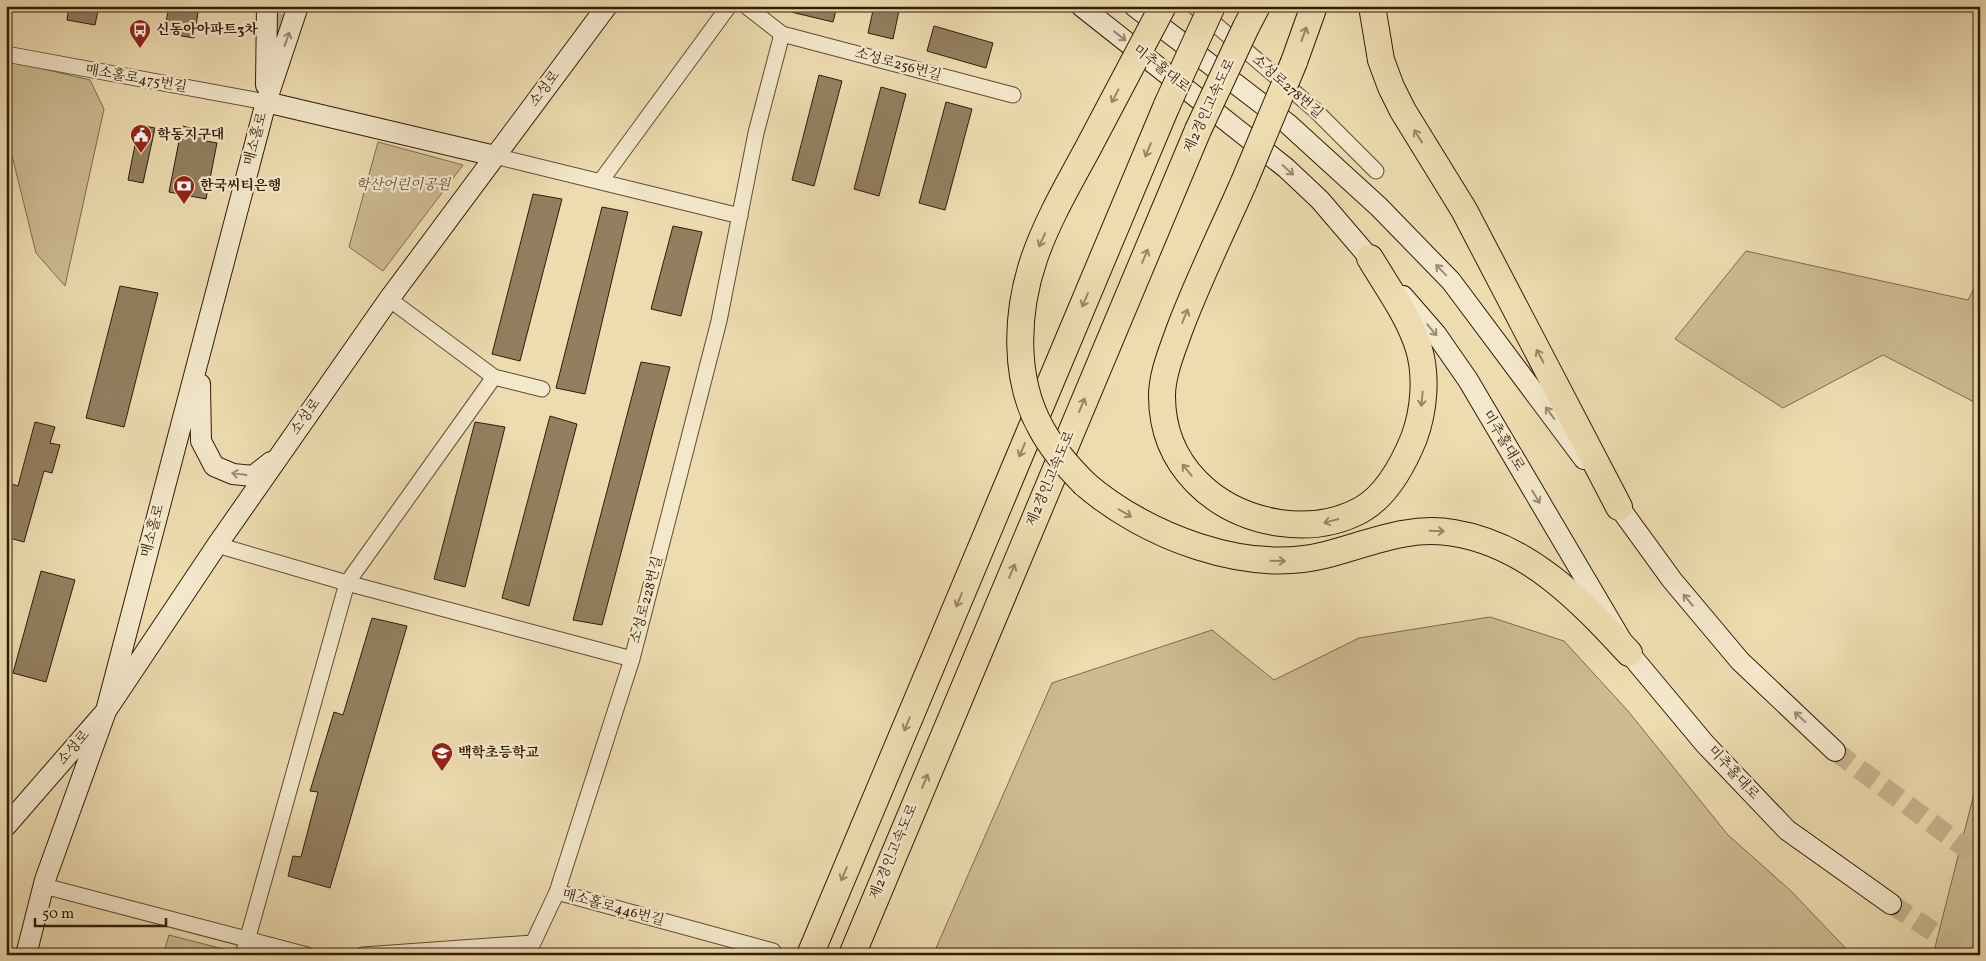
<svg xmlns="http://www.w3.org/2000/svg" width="1986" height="961" font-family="Vollkorn,'Noto Serif KR',serif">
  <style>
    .green { fill: #cebb94; stroke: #806b4e }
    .building { fill: #937f60; stroke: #311b08 }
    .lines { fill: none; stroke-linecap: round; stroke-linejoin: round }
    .secondary-tunnel { stroke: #c8b58f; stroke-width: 20; stroke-dasharray: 20 10; stroke-linecap: butt }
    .street-casing { stroke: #604b32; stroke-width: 17 }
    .secondary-casing { stroke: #311b08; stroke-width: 22 }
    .highway-casing { stroke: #311b08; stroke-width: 28 }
    .street { stroke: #f4e8cc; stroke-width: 15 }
    .secondary { stroke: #f4e8cc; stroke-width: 20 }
    .highway { stroke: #eedcb1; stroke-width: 26 }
    .highway-bridge-casing { stroke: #311b08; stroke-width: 28; stroke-linecap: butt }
    .highway-bridge { stroke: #eedcb1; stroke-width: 26 }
    .oneway { stroke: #998565 }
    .oneway2 { stroke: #9c8c74 }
    .labels { text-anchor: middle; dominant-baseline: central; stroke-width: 4.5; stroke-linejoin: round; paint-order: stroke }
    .poi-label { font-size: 14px; font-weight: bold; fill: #311b08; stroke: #f4e8cc; text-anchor: start }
    .street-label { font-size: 14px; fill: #311b08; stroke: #f4e8cc }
    .park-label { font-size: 14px; font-style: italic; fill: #604b32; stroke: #f4e8cc }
  </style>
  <rect width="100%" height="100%" fill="#eedcb1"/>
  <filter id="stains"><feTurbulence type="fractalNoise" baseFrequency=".004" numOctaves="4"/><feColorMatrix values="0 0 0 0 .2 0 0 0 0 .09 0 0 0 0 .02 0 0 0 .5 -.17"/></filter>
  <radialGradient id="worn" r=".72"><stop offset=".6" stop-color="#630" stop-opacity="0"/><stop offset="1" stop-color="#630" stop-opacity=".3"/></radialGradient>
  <!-- green -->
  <path class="green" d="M 6,60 L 90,80 L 104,109 L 65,286 L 36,253 L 6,131 Z
    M 378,142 L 463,165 L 383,271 L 349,247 Z
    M 1746,251 L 1968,300 L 1980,277 L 1980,405 L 1883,355 L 1783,408 L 1675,339 Z
    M 1490,617 L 1564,641 L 1628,711 L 1728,835 L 1791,891 L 1852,955 L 933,955 L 1052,683 L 1212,630 L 1274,680 L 1359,638 Z
    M 1980,770 L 1980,955 L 1929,955 L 1934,951 Z
    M 169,935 L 231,951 L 230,955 L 163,955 Z"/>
  <!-- building -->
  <path class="building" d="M 69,6 L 99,6 L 95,25 L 67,20 Z
    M 169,6 L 199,6 L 194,38 L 164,33 Z
    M 792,6 L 837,6 L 833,22 L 791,12 Z
    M 874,6 L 900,6 L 893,39 L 868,33 Z
    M 934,26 L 993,43 L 986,68 L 927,51 Z
    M 819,75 L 842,81 L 814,186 L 792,180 Z
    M 881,87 L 906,94 L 879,196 L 854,189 Z
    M 946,102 L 972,109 L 945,210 L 919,203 Z
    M 139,125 L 155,128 L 143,183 L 128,180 Z
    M 182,126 L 208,132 L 206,141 L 217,143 L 206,199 L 169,192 Z
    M 533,194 L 562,199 L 520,361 L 492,354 Z
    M 602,207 L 628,212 L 585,394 L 556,388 Z
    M 673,226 L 702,232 L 681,316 L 651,309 Z
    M 120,286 L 158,293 L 124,427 L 86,418 Z
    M 641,362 L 670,367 L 602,625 L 573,620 Z
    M 550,416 L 577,424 L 529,606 L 502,598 Z
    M 35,422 L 55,427 L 50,443 L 60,445 L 52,473 L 44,471 L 24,542 L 6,537 L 6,493 L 9,483 L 18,486 Z
    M 475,422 L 505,427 L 465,587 L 434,579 Z
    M 41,571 L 75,580 L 46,682 L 13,673 Z
    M 372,618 L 407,626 L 330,888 L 288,876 L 293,856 L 301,857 L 318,792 L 310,791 L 334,712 L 343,715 Z"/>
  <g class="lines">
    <!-- secondary-tunnel -->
    <path class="secondary-tunnel" d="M 272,63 L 282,6
      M 1835,751 L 1980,859
      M 1891,904 L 1969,955"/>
    <!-- street casing -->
    <g class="street-casing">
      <path id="street" d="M 746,6 L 782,34 L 1013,95
        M 1194,6 L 1315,110 L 1376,171
        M 6,54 L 266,102
        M 495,156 L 740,216
        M 600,182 L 729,6
        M 389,299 L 494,377 L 542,389
        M 217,545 L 347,583 L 632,659
        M 44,886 L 307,955
        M 557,892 L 773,951
        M 243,955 L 347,583 L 494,377
        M 363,955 L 533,943 L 557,892 L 632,659 L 719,321 L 756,133 L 782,34"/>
    </g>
    <!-- secondary casing -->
    <g class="secondary-casing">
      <path id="secondary" d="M 1081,6 L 1286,168 L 1320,200 L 1379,269
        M 1134,6 L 1288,124 L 1379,207 L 1451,281 L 1584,459
        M 266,85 L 267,6
        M 266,102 L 495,156
        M 1403,296 L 1436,334 L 1468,380 L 1629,653 L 1705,744 L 1787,830 L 1891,904
        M 200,384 L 201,441 L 214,466 L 233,474 L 253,476 L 271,462
        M 1611,496 L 1672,580 L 1740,661 L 1835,751
        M 6,826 L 106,711 L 217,545 L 389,299 L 607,6
        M 26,955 L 45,880 L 106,711 L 266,102 L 298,6"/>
    </g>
    <!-- highway casing -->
    <g class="highway-casing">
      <path id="highway" d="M 1372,6 L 1381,60 L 1391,87 L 1403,111 L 1464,210 L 1619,507
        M 1246,27 L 1257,6
        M 1294,62 L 1314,6
        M 1244,182 C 1222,232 1198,280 1179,331 C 1172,351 1162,374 1162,396 C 1162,465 1214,513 1280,523 C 1308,527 1335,524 1361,510 C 1386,496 1403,465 1414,438 C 1424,411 1427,377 1419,349 C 1409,316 1387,287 1370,258
        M 1085,484 C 1145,536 1246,575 1325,555 C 1368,544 1408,525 1454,533 C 1528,545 1580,600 1629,653
        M 810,955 L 1167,105
        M 852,955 L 1198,130"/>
    </g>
    <!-- street -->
    <use href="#street" class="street"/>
    <!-- secondary -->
    <use href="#secondary" class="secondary"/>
    <!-- highway -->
    <use href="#highway" class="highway"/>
    <!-- highway-bridge casing -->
    <g class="highway-bridge-casing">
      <path id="highway-bridge" d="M 1167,105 L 1212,6
        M 1198,130 L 1246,27
        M 1244,182 L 1294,62
        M 1085,484 C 1069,468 1052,449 1041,428 C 1013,378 1016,312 1034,259 C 1047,221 1068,185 1087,150 C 1112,102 1138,54 1163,6"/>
    </g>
    <!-- highway-bridge -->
    <use href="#highway-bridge" class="highway-bridge"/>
  </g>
  <!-- one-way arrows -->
  <defs><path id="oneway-shaft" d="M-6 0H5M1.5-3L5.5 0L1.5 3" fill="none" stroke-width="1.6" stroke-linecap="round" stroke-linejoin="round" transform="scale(1.25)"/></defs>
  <g class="oneway">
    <use href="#oneway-shaft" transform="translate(1304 34) rotate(-70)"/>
    <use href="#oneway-shaft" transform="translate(1115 96) rotate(118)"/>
    <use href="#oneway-shaft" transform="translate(1418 136) rotate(-122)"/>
    <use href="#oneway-shaft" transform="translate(1148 150) rotate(113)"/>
    <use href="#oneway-shaft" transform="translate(1042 240) rotate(114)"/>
    <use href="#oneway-shaft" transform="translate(1145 256) rotate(-67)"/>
    <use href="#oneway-shaft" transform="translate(1085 300) rotate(113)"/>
    <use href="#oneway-shaft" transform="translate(1185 316) rotate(-68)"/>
    <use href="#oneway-shaft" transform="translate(1540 356) rotate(-118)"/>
    <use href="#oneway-shaft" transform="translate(1422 399) rotate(95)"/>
    <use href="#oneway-shaft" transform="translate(1082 405) rotate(-67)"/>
    <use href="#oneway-shaft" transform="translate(1022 450) rotate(113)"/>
    <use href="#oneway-shaft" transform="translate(1187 470) rotate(-129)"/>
    <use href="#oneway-shaft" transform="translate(1125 513) rotate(30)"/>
    <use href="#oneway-shaft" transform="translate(1331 521) rotate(165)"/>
    <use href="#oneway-shaft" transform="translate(1437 531) rotate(2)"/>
    <use href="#oneway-shaft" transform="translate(1278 561) rotate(1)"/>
    <use href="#oneway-shaft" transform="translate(1012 571) rotate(-67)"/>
    <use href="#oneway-shaft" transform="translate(959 600) rotate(113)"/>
    <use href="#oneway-shaft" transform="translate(907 724) rotate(113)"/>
    <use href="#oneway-shaft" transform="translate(925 781) rotate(-67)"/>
    <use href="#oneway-shaft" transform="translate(844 874) rotate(113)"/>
  </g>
  <g class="oneway2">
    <use href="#oneway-shaft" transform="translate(1120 36) rotate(38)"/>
    <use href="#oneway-shaft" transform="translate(287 39) rotate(-71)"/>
    <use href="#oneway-shaft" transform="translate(1288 170) rotate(42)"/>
    <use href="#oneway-shaft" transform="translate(1441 270) rotate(-134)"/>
    <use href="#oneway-shaft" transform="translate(1432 330) rotate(50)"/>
    <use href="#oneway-shaft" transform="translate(1550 413) rotate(-126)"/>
    <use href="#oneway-shaft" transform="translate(239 474) rotate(-172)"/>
    <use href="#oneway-shaft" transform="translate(1536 497) rotate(59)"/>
    <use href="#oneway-shaft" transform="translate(1688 600) rotate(-130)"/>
    <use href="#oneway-shaft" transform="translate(1800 717) rotate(-137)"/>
  </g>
  <!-- icons -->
  <defs>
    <g id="bus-pin" transform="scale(1.125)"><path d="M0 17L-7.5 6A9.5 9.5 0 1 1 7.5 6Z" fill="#8f2418" stroke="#f4e8cc"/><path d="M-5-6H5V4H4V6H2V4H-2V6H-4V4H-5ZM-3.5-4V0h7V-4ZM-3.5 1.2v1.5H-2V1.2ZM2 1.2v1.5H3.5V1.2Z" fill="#fff"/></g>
    <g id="civic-pin" transform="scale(1.125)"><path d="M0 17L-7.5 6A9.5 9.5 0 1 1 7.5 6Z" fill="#8f2418" stroke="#f4e8cc"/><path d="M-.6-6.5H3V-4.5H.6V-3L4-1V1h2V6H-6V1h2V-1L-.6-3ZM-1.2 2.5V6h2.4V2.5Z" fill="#fff"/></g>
    <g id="bank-pin" transform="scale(1.125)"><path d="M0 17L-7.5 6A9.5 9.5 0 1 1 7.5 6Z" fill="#8f2418" stroke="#f4e8cc"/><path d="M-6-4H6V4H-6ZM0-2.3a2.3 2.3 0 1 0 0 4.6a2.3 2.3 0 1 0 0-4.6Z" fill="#fff"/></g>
    <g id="school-pin" transform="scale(1.125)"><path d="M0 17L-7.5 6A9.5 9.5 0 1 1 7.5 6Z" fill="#8f2418" stroke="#f4e8cc"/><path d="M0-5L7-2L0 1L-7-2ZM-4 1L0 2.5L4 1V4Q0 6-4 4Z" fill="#fff"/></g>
  </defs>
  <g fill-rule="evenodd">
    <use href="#bus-pin" x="140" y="30"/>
    <use href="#civic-pin" x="141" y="135"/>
    <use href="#bank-pin" x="184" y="186"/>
    <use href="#school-pin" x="442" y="753"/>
  </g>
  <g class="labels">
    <!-- poi labels -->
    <g class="poi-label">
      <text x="156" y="30">신동아아파트3차</text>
      <text x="157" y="135">학동지구대</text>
      <text x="200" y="186">한국씨티은행</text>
      <text x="458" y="753">백학초등학교</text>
    </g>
    <!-- street labels -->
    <g class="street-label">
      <text transform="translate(898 65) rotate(15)">소성로256번길</text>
      <text transform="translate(1161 69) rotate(38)">미추홀대로</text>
      <text transform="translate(136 79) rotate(10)">매소홀로475번길</text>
      <text transform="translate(1287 87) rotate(41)">소성로278번길</text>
      <text transform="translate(545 89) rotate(-53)">소성로</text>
      <text transform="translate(1210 106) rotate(-65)">제2경인고속도로</text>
      <text transform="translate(256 139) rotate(-75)">매소홀로</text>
      <text transform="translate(306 417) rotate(-55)">소성로</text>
      <text transform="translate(1503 441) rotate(59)">미추홀대로</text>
      <text transform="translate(1051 479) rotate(-67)">제2경인고속도로</text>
      <text transform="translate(153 531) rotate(-75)">매소홀로</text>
      <text transform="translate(647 600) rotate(-75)">소성로228번길</text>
      <text transform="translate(74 748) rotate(-49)">소성로</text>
      <text transform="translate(1733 773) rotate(47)">미추홀대로</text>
      <text transform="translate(894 852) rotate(-67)">제2경인고속도로</text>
      <text transform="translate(613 908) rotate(15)">매소홀로446번길</text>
    </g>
    <!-- park labels -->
    <g class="park-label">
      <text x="403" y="185">학산어린이공원</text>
    </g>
  </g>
  <!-- margin -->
  <rect width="1986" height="961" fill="none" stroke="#eedcb1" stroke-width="25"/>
  <rect x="8" y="8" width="1971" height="946" fill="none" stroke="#311b08" stroke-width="2.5"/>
  <rect x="12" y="12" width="1961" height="936" fill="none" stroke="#311b08"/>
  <!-- scale -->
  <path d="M35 918v8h131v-8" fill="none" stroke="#311b08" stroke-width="2.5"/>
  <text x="42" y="918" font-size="15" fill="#311b08" stroke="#f4e8cc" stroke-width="4" paint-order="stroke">50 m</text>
  <rect width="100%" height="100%" filter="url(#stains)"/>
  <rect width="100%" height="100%" fill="url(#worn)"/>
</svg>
